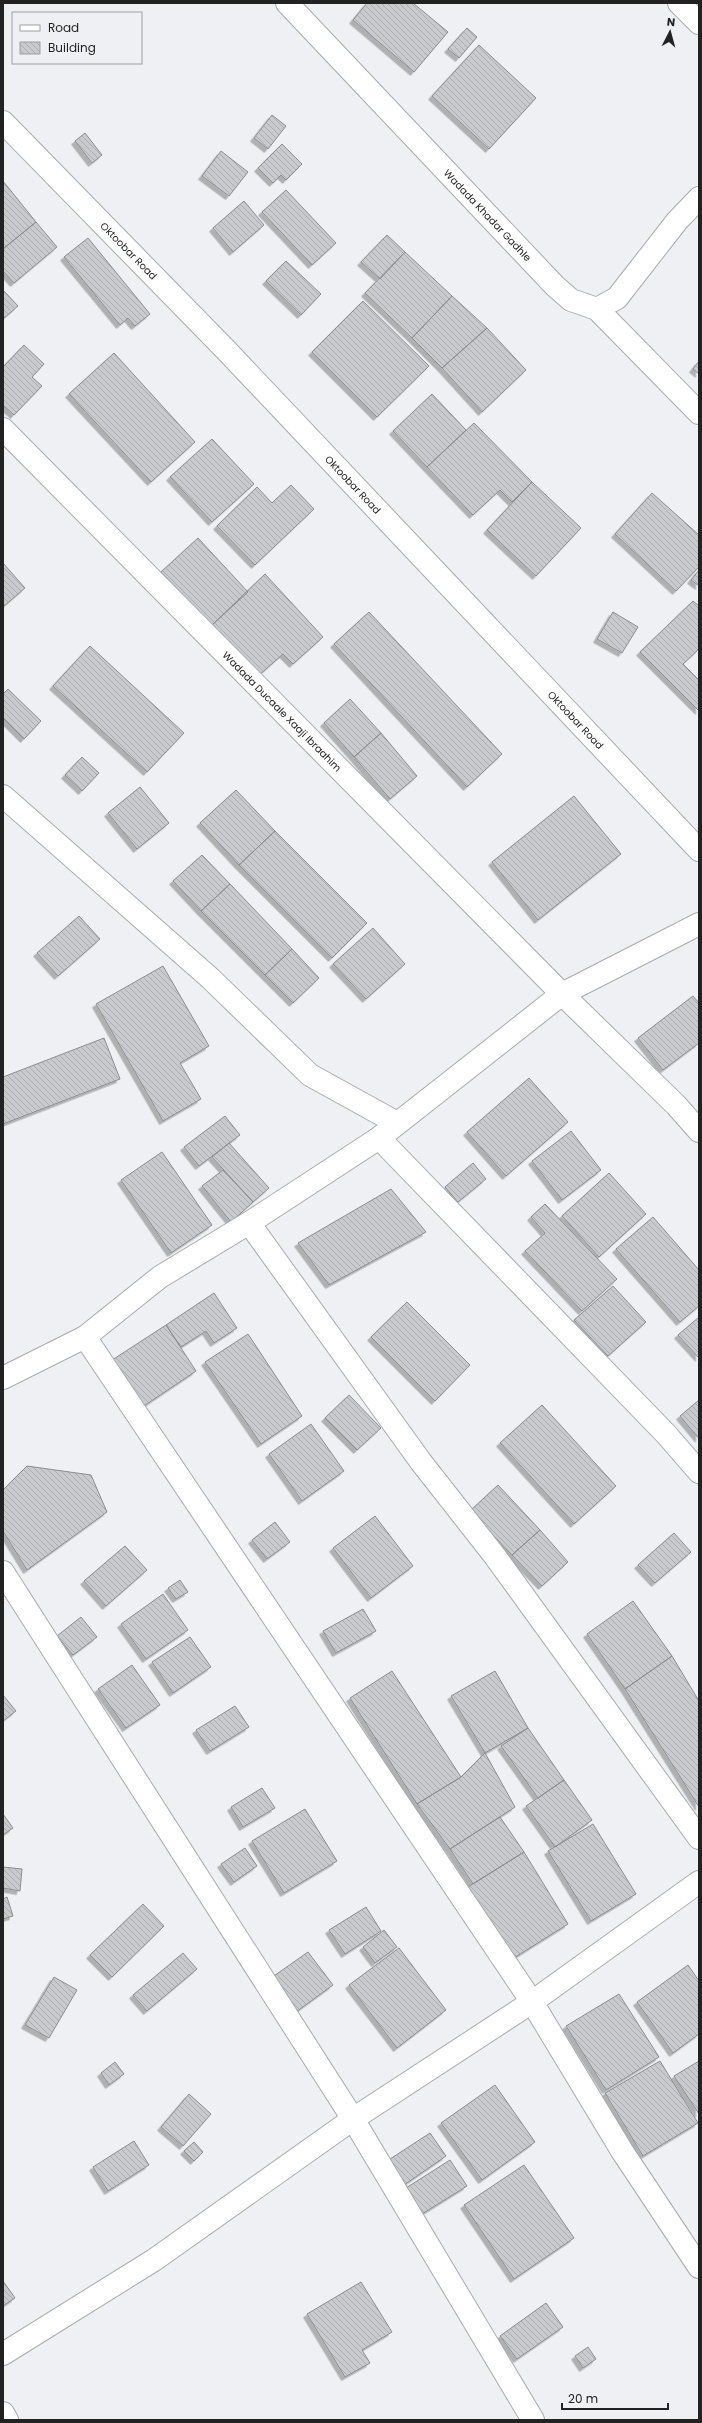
<svg xmlns="http://www.w3.org/2000/svg" width="702" height="2423" font-family="Poppins,sans-serif">
  <style>
    .building { fill: url(#building-back-hatch); stroke: #8c8d90; filter: url(#shadow) }
    .lines { fill: none; stroke-linecap: round; stroke-linejoin: round }
    .minor-casing { stroke: #a9aaad; stroke-width: 24 }
    .tertiary-casing { stroke: #a9aaad; stroke-width: 24 }
    .minor { stroke: #fff; stroke-width: 22 }
    .tertiary { stroke: #fff; stroke-width: 22 }
    .labels { text-anchor: middle; dominant-baseline: central; stroke-width: 3.5; stroke-linejoin: round; paint-order: stroke }
    .street-label { font-size: 10px; fill: #222223; stroke: #eff0f3 }
  </style>
  <defs>
    <pattern id="building-back-hatch" width="6" height="6" patternUnits="userSpaceOnUse"><rect width="6" height="6" fill="#c9cacd"/><path d="M-1 5l2 2M0 0l6 6M5-1l2 2" fill="none" stroke="#acadb0"/></pattern>
    <filter id="shadow"><feDropShadow dx="-3.5" dy="3.5" stdDeviation="0" flood-color="#0004"/></filter>
  </defs>
  <rect width="100%" height="100%" fill="#eff0f3"/>
  <!-- building -->
  <path class="building" d="M 367,3 L 413,3 L 448,32 L 414,72 L 353,20 Z
    M 467,28 L 477,37 L 459,58 L 448,49 Z
    M 479,45 L 536,98 L 489,149 L 432,96 Z
    M 272,115 L 286,126 L 268,149 L 254,138 Z
    M 85,133 L 102,155 L 92,163 L 75,141 Z
    M 282,144 L 302,164 L 286,180 L 281,175 L 273,183 L 258,168 Z
    M 221,151 L 248,172 L 229,196 L 202,176 Z
    M 3,181 L 36,222 L 3,249 Z
    M 286,190 L 336,243 L 312,265 L 262,212 Z
    M 244,201 L 264,225 L 233,252 L 213,228 Z
    M 36,222 L 57,247 L 14,283 L 3,271 L 3,249 Z
    M 387,235 L 405,252 L 380,279 L 361,262 Z
    M 88,238 L 150,314 L 135,326 L 128,318 L 120,325 L 64,257 Z
    M 405,252 L 452,296 L 412,338 L 365,293 Z
    M 286,261 L 321,294 L 301,315 L 266,281 Z
    M 3,290 L 18,306 L 3,319 Z
    M 452,296 L 487,328 L 442,368 L 412,338 Z
    M 363,301 L 429,366 L 377,417 L 312,352 Z
    M 487,328 L 526,370 L 482,412 L 442,368 Z
    M 24,345 L 44,364 L 32,377 L 42,386 L 14,415 L 3,405 L 3,367 Z
    M 114,353 L 195,442 L 151,482 L 69,394 Z
    M 699,361 L 699,374 L 693,369 Z
    M 432,394 L 466,430 L 427,467 L 393,431 Z
    M 474,423 L 532,482 L 512,502 L 500,490 L 473,515 L 427,467 Z
    M 212,439 L 254,484 L 212,522 L 170,477 Z
    M 532,482 L 581,528 L 536,576 L 487,530 Z
    M 291,485 L 314,509 L 255,565 L 217,526 L 257,487 L 272,503 Z
    M 652,493 L 699,535 L 699,567 L 676,591 L 615,534 Z
    M 198,538 L 248,592 L 211,626 L 161,572 Z
    M 3,563 L 25,588 L 3,607 Z
    M 699,570 L 699,586 L 691,580 Z
    M 265,574 L 323,637 L 293,664 L 283,654 L 257,677 L 211,626 Z
    M 693,601 L 699,606 L 699,649 L 683,664 L 699,680 L 699,711 L 640,652 Z
    M 369,612 L 502,754 L 467,787 L 334,644 Z
    M 613,612 L 638,627 L 622,653 L 597,639 Z
    M 90,646 L 184,733 L 147,772 L 53,686 Z
    M 8,689 L 41,721 L 24,739 L 3,718 L 3,694 Z
    M 350,699 L 381,733 L 354,757 L 324,723 Z
    M 381,733 L 417,776 L 390,799 L 354,757 Z
    M 82,757 L 99,773 L 82,791 L 65,775 Z
    M 140,787 L 169,823 L 137,849 L 108,813 Z
    M 236,790 L 275,831 L 239,865 L 200,823 Z
    M 574,796 L 621,854 L 538,920 L 492,862 Z
    M 275,831 L 367,923 L 332,958 L 239,865 Z
    M 202,855 L 230,884 L 201,911 L 173,881 Z
    M 230,884 L 292,949 L 265,975 L 201,911 Z
    M 79,916 L 100,939 L 58,976 L 37,953 Z
    M 373,928 L 405,964 L 366,999 L 333,964 Z
    M 292,949 L 319,978 L 293,1003 L 265,975 Z
    M 163,966 L 209,1046 L 180,1063 L 201,1099 L 163,1121 L 96,1004 Z
    M 693,996 L 699,1003 L 699,1043 L 663,1070 L 638,1038 Z
    M 104,1038 L 120,1079 L 3,1124 L 3,1077 Z
    M 529,1078 L 568,1122 L 506,1176 L 467,1132 Z
    M 225,1116 L 240,1135 L 199,1166 L 184,1147 Z
    M 571,1131 L 601,1170 L 562,1200 L 532,1161 Z
    M 229,1143 L 269,1188 L 253,1202 L 212,1157 Z
    M 162,1152 L 212,1225 L 171,1253 L 121,1180 Z
    M 473,1163 L 486,1179 L 458,1202 L 445,1187 Z
    M 223,1170 L 253,1202 L 231,1222 L 202,1186 Z
    M 609,1173 L 646,1214 L 599,1257 L 562,1216 Z
    M 391,1189 L 426,1232 L 329,1285 L 298,1243 Z
    M 545,1204 L 617,1279 L 582,1311 L 525,1251 L 545,1233 L 531,1217 Z
    M 653,1217 L 699,1270 L 699,1306 L 680,1322 L 616,1249 Z
    M 613,1286 L 646,1322 L 608,1356 L 574,1320 Z
    M 214,1293 L 237,1328 L 214,1343 L 206,1331 L 181,1347 L 166,1325 Z
    M 407,1302 L 470,1365 L 435,1401 L 371,1337 Z
    M 699,1317 L 699,1358 L 678,1335 Z
    M 166,1325 L 196,1371 L 138,1410 L 106,1364 Z
    M 248,1334 L 302,1416 L 261,1444 L 205,1362 Z
    M 349,1395 L 381,1428 L 357,1450 L 325,1418 Z
    M 699,1400 L 699,1439 L 680,1416 Z
    M 542,1405 L 616,1486 L 574,1524 L 500,1443 Z
    M 311,1424 L 344,1471 L 302,1501 L 269,1454 Z
    M 27,1466 L 91,1475 L 107,1512 L 27,1570 L 3,1531 L 3,1490 Z
    M 498,1485 L 540,1530 L 512,1555 L 470,1511 Z
    M 375,1516 L 413,1566 L 371,1598 L 333,1548 Z
    M 275,1522 L 290,1542 L 267,1559 L 252,1540 Z
    M 540,1530 L 568,1562 L 542,1586 L 512,1555 Z
    M 674,1533 L 691,1552 L 655,1583 L 638,1565 Z
    M 125,1546 L 147,1570 L 106,1606 L 84,1581 Z
    M 180,1580 L 188,1592 L 176,1599 L 168,1588 Z
    M 163,1594 L 188,1630 L 146,1659 L 121,1624 Z
    M 633,1601 L 672,1656 L 625,1689 L 587,1634 Z
    M 363,1609 L 376,1631 L 336,1653 L 323,1631 Z
    M 81,1617 L 97,1637 L 73,1655 L 57,1636 Z
    M 190,1637 L 211,1667 L 173,1693 L 152,1662 Z
    M 672,1656 L 699,1701 L 699,1807 L 625,1689 Z
    M 132,1665 L 160,1705 L 126,1728 L 98,1689 Z
    M 392,1671 L 461,1777 L 417,1804 L 350,1698 Z
    M 495,1671 L 528,1728 L 485,1753 L 451,1696 Z
    M 3,1695 L 16,1711 L 3,1721 Z
    M 235,1706 L 249,1727 L 210,1751 L 196,1730 Z
    M 528,1728 L 564,1780 L 538,1798 L 501,1746 Z
    M 485,1753 L 515,1807 L 450,1849 L 417,1804 L 461,1777 Z
    M 564,1780 L 592,1820 L 555,1847 L 526,1806 Z
    M 262,1788 L 275,1808 L 243,1827 L 231,1807 Z
    M 305,1809 L 337,1861 L 284,1893 L 252,1841 Z
    M 3,1814 L 13,1828 L 3,1835 Z
    M 500,1817 L 524,1852 L 473,1884 L 450,1849 Z
    M 593,1824 L 636,1894 L 591,1921 L 548,1851 Z
    M 245,1848 L 257,1866 L 234,1882 L 221,1864 Z
    M 524,1852 L 568,1924 L 509,1961 L 463,1890 Z
    M 3,1867 L 22,1869 L 20,1891 L 3,1888 Z
    M 7,1897 L 13,1916 L 3,1919 L 3,1899 Z
    M 143,1904 L 164,1926 L 112,1977 L 90,1955 Z
    M 366,1907 L 381,1931 L 345,1954 L 329,1930 Z
    M 384,1930 L 397,1947 L 375,1963 L 363,1947 Z
    M 399,1948 L 446,2010 L 397,2048 L 349,1985 Z
    M 308,1952 L 333,1985 L 296,2012 L 271,1978 Z
    M 183,1953 L 197,1969 L 147,2011 L 133,1995 Z
    M 688,1965 L 699,1981 L 699,2034 L 673,2053 L 637,2002 Z
    M 54,1977 L 77,1990 L 49,2038 L 25,2025 Z
    M 619,1994 L 659,2057 L 606,2090 L 566,2026 Z
    M 660,2061 L 698,2123 L 643,2156 L 605,2093 Z
    M 699,2061 L 699,2114 L 674,2076 Z
    M 115,2062 L 124,2074 L 109,2085 L 101,2073 Z
    M 495,2085 L 535,2142 L 482,2180 L 441,2123 Z
    M 189,2094 L 211,2114 L 183,2146 L 161,2127 Z
    M 430,2133 L 446,2156 L 404,2185 L 387,2161 Z
    M 134,2141 L 149,2165 L 108,2191 L 93,2167 Z
    M 194,2142 L 203,2152 L 194,2161 L 184,2151 Z
    M 450,2160 L 467,2186 L 422,2214 L 406,2188 Z
    M 524,2165 L 574,2238 L 514,2279 L 464,2205 Z
    M 3,2281 L 15,2298 L 3,2306 Z
    M 361,2282 L 392,2332 L 362,2350 L 370,2363 L 345,2377 L 307,2314 Z
    M 546,2303 L 563,2327 L 517,2359 L 500,2336 Z
    M 588,2347 L 596,2359 L 583,2368 L 575,2356 Z"/>
  <g class="lines">
    <!-- minor casing -->
    <g class="minor-casing">
      <g id="minor">
        <path id="s1" d="M 287,3 L 555,286 L 571,300 L 597,309 L 699,413"/>
        <path d="M 679,3 L 699,23"/>
        <path d="M 597,309 L 617,298 L 677,221 L 699,198"/>
        <path id="s2" d="M 3,429 L 562,994 L 676,1105 L 699,1131"/>
        <path d="M 3,796 L 210,978 L 310,1075 L 397,1123"/>
        <path d="M 379,1138 L 666,1434 L 699,1472"/>
        <path d="M 249,1223 L 421,1462 L 494,1555 L 699,1838"/>
        <path d="M 85,1337 L 532,2002 L 622,2151 L 699,2267"/>
        <path d="M 3,1378 L 85,1337 L 160,1277 L 249,1223 L 379,1138 L 562,994 L 699,924"/>
        <path d="M 3,1572 L 353,2119 L 533,2420"/>
        <path d="M 3,2354 L 154,2260 L 353,2119 L 532,2002 L 699,1882"/>
        <path d="M 3,2413 L 7,2420"/>
      </g>
    </g>
    <!-- tertiary casing -->
    <g class="tertiary-casing">
      <g id="tertiary">
        <path id="s3" d="M 3,122 L 226,350 L 699,850"/>
      </g>
    </g>
    <!-- minor -->
    <use href="#minor" class="minor"/>
    <!-- tertiary -->
    <use href="#tertiary" class="tertiary"/>
  </g>
  <g class="labels">
    <!-- street labels -->
    <g class="street-label">
      <text stroke="none"><textPath href="#s1" startOffset="292">Wadada Khadar Gadhle</textPath></text>
      <text stroke="none"><textPath href="#s3" startOffset="180">Oktoobar Road</textPath></text>
      <text stroke="none"><textPath href="#s3" startOffset="504">Oktoobar Road</textPath></text>
      <text stroke="none"><textPath href="#s2" startOffset="397">Wadada Ducaale Xaaji Ibraahim</textPath></text>
      <text stroke="none"><textPath href="#s3" startOffset="828">Oktoobar Road</textPath></text>
    </g>
  </g>
  <!-- border -->
  <rect width="702" height="2423" fill="none" stroke="#222223" stroke-width="8"/>
  <!-- legend -->
  <rect x="12" y="12" width="130" height="52" fill="#eff0f3" stroke="#9d9ea0"/>
  <rect x="20" y="25" width="20" height="6" fill="#ffffff" stroke="#9d9ea0"/>
  <text x="48" y="32" font-size="12" fill="#222223">Road</text>
  <rect x="20" y="42" width="20" height="12" fill="url(#building-back-hatch)" stroke="#9d9ea0"/>
  <text x="48" y="52" font-size="12" fill="#222223">Building</text>
  <!-- north arrow -->
  <g transform="translate(670 32) rotate(6)" stroke="#eff0f3" stroke-width="3" paint-order="stroke">
  <path d="M0-3L7 15L0 10L-7 15Z" fill="#222223"/>
  <text y="-6" font-size="11" font-weight="bold" text-anchor="middle" fill="#222223">N</text>
  </g>
  <!-- scale -->
  <path d="M562 2403v6h106v-6" fill="none" stroke="#222223" stroke-width="2"/>
  <text x="568" y="2403" font-size="12" fill="#222223" stroke="#eff0f3" stroke-width="3" paint-order="stroke">20 m</text>
</svg>
